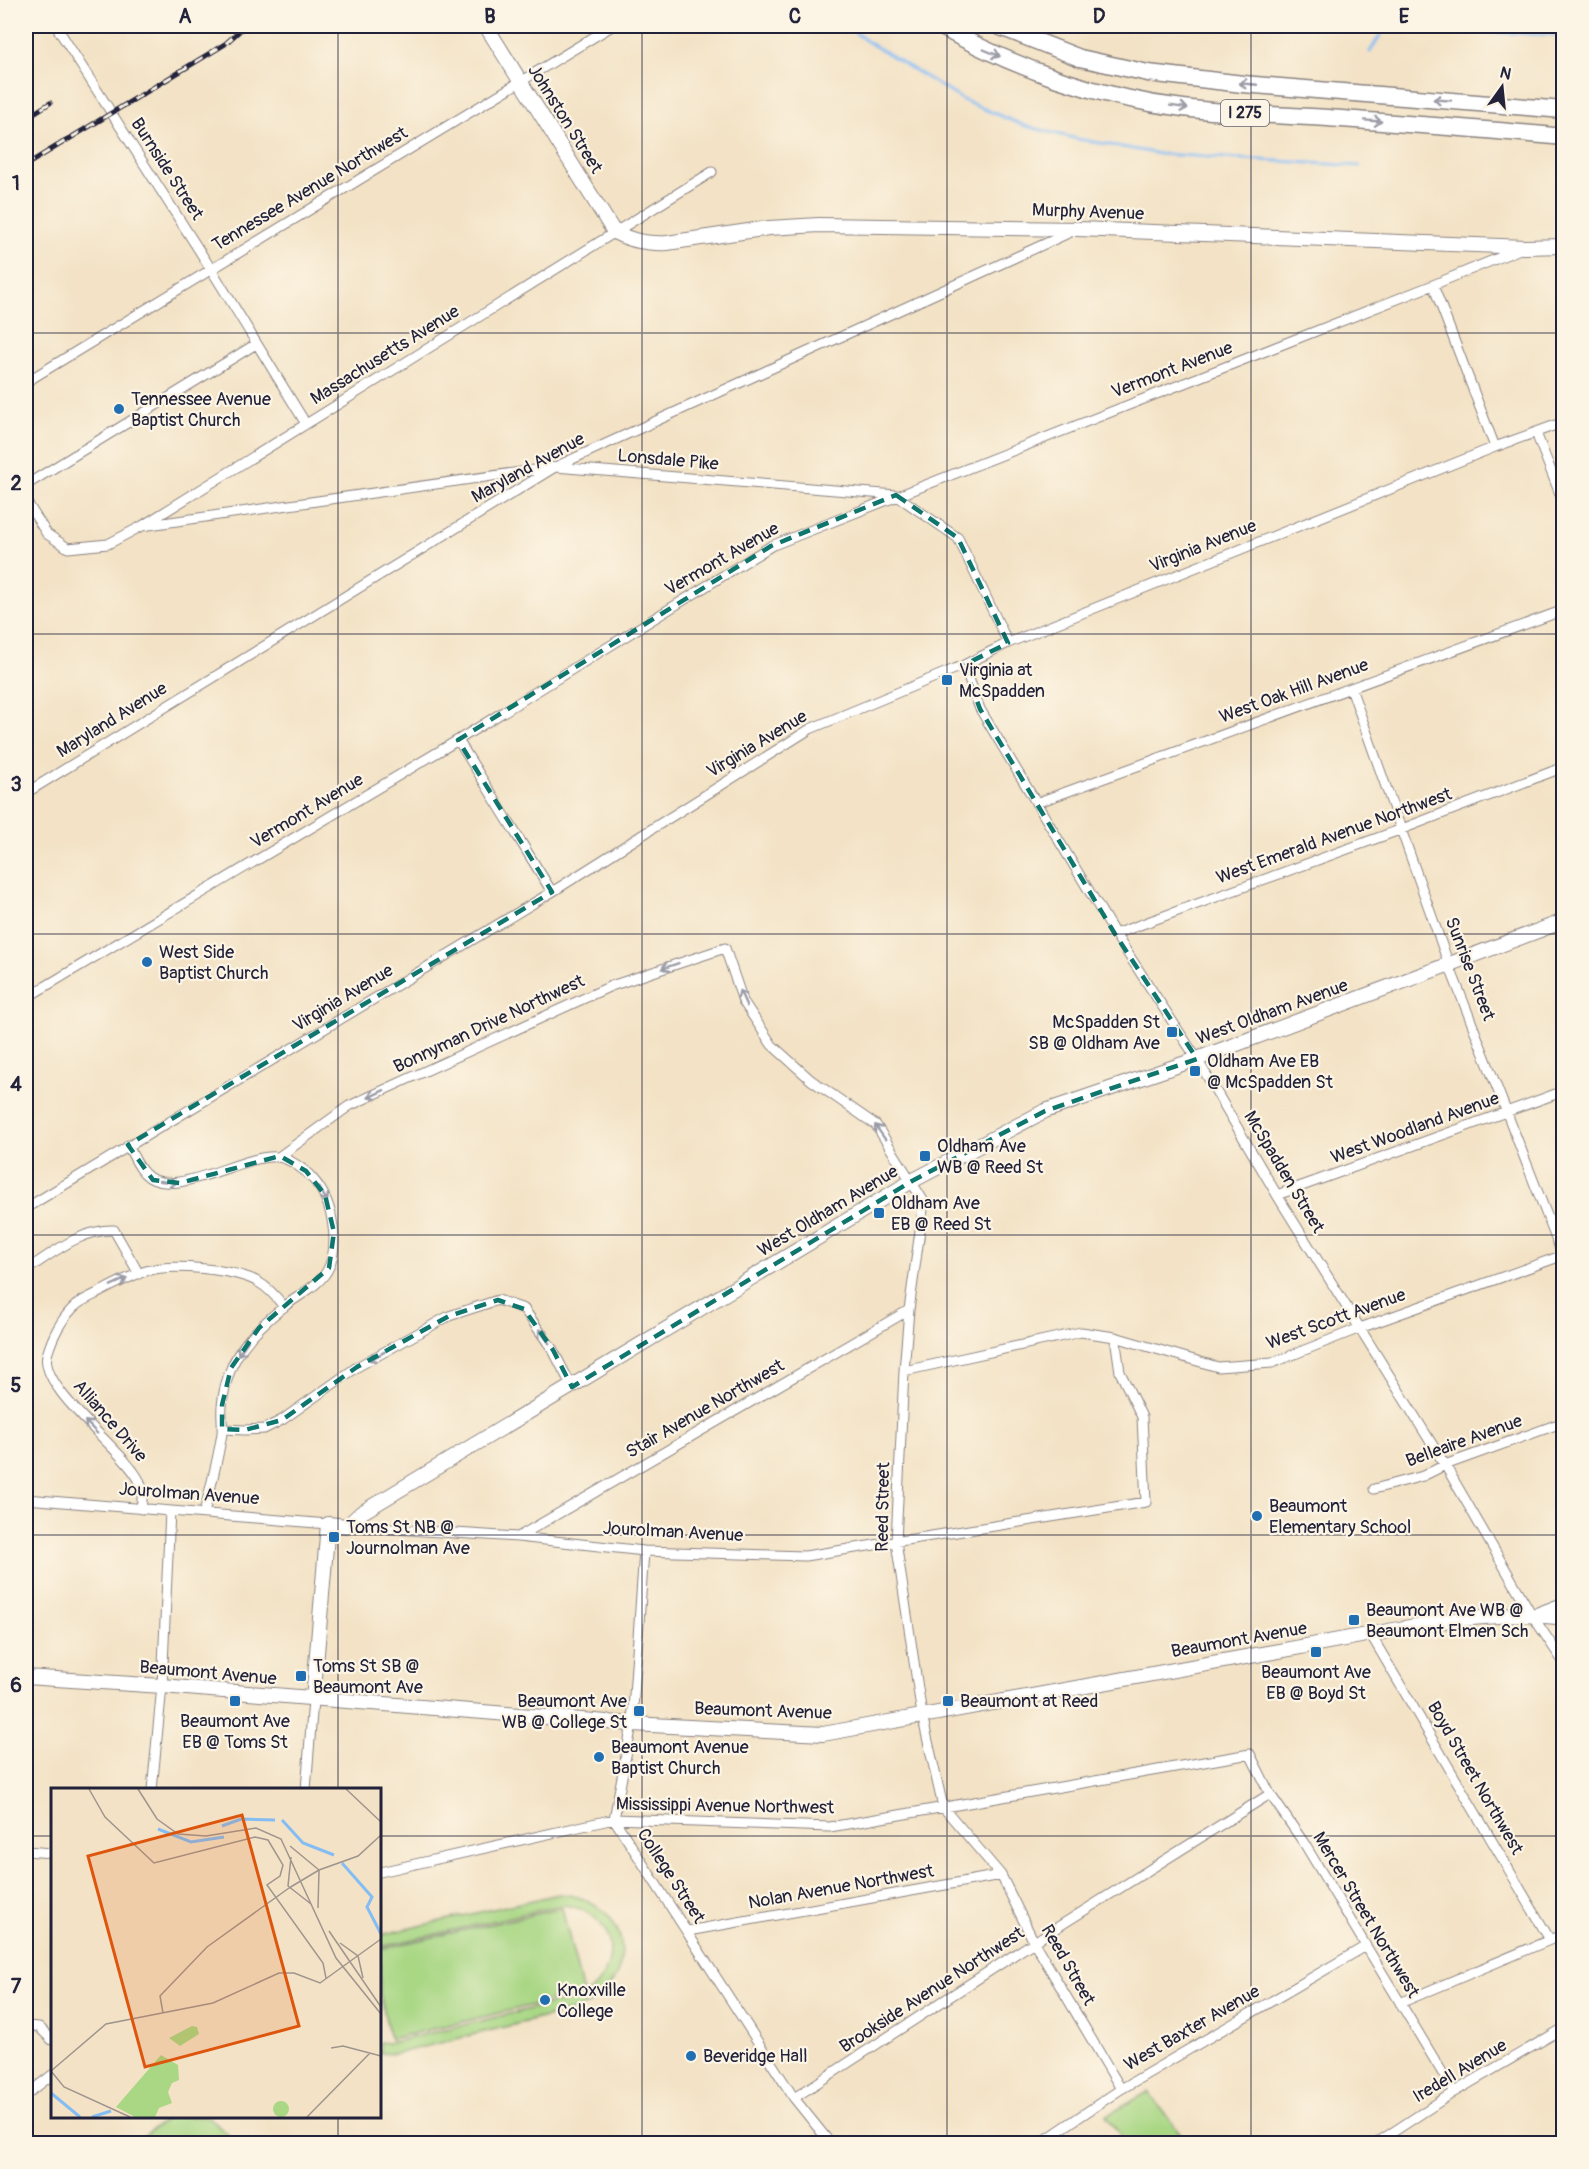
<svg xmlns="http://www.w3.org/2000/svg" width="1589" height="2169" font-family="Pangolin,sans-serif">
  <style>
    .green { fill: #a9d784; stroke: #667c60; stroke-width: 1.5 }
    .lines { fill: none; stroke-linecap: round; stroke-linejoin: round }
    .stream { stroke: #84bcf4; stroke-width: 3 }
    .street-casing { stroke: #8a8280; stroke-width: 11 }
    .secondary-casing { stroke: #8a8280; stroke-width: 16 }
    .highway-casing { stroke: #8a8280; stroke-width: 19 }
    .street { stroke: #fff; stroke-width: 9 }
    .secondary { stroke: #fff; stroke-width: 14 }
    .highway { stroke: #fff; stroke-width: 16 }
    .rail-casing { stroke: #22223b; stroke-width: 5 }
    .rail { stroke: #fcf5e5; stroke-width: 3; stroke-dasharray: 9; stroke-linecap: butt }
    .oneway { stroke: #9c9ca7 }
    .marked { fill: none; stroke: #0f766e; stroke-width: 4.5; stroke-dasharray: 12 8; stroke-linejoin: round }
    .grid { fill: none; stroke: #22223b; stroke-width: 1.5; stroke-opacity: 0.55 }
    .poi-dot { fill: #1f6fb2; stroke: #fcf5e5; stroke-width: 2 }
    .labels { text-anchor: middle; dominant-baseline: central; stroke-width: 4.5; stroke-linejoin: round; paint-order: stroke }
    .shield { fill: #fcf5e5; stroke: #63616e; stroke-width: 1.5 }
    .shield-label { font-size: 16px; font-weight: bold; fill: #22223b }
    .street-label { font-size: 18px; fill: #22223b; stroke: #fcf5e5 }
    .poi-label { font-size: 18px; fill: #22223b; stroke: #fcf5e5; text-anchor: start }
    .inset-river { fill: none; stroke: #84bcf4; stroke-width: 3 }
    .inset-road { fill: none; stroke: #9f958e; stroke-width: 1.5 }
    .view { fill: #de560e; fill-opacity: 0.15; stroke: #de560e; stroke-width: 3 }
    .inset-edge { fill: none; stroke: #22223b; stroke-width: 3 }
    .neatline { fill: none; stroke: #22223b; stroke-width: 2 }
    .grid-label { font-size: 20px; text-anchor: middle; font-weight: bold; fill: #22223b }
  </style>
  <rect width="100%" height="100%" fill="#fcf5e5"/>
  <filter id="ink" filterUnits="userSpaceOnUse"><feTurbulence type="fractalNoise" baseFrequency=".0167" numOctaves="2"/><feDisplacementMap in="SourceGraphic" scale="12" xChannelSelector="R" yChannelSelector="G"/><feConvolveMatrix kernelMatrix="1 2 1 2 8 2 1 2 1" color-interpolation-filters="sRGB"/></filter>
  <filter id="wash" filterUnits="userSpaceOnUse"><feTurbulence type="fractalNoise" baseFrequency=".008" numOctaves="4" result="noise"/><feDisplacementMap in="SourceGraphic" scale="24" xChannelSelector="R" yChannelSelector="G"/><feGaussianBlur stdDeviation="1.35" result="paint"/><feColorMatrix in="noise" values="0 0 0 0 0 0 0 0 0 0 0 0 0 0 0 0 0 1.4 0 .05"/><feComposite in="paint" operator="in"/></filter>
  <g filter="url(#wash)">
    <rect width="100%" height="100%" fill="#f3e2c5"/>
    <!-- green -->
    <path class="green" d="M 559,1894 C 632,1898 645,1981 578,2009 L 395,2054 L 380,2053 L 380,2042 L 389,2043 L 584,1996 C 626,1966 616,1911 563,1905 L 380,1947 L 380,1935 Z
      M 562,1908 L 583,1993 L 390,2039 L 380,1993 L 380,1949 Z
      M 1148,2092 L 1188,2143 L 1126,2143 L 1106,2116 Z
      M 170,2116 L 209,2117 L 236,2143 L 134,2143 Z"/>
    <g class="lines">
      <!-- stream -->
      <path class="stream" d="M 847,26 L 865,40 L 965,101 L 1025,126 L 1078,139 L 1160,154 L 1360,166
        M 1370,52 L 1384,29 L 1564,35"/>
    </g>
  </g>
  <g filter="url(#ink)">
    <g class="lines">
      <!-- street casing -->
      <g class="street-casing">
        <path id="street" d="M 56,26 L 211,269 L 306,424
          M 1433,285 L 1495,447
          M 26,382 L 612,26
          M 1536,433 L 1564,504
          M 26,485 L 256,344
          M 26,501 L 47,534 L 68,548 L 108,544 L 142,526 L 712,172
          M 142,526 L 555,467 L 896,495 L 958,538 L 1008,643
          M 964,665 L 980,709 L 1115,934 L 1197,1059 L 1277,1195 L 1445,1465 L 1532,1615 L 1564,1663
          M 1351,688 L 1449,965 L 1564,1259
          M 458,740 L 552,892
          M 26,793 L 555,467 L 1073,231
          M 1036,803 L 1564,610
          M 1115,934 L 1402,829 L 1564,767
          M 26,998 L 458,740 L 771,546 L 1433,285 L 1520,249
          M 128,1145 C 132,1154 137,1165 144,1173 C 172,1203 242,1153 278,1157 C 289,1158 305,1170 312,1178 C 325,1192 331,1208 333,1227 C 335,1239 334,1256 329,1267 C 322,1284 299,1295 285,1306 C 264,1322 243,1341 232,1366 C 227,1378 223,1393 222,1406 C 221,1415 223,1424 222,1433 C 218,1460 211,1486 204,1513
          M 280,1156 L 349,1106 L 611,986 L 725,948 L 743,1001 L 772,1045 L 811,1080 L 876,1125 L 924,1202 L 909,1310 L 904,1371 L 896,1542 L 922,1715 L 943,1807 L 1001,1875 L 1034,1942 L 1121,2089
          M 1277,1195 L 1564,1091
          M 26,1208 L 552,892 L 810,729 L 964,665 L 1008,643 L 1495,447 L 1564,422
          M 26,1270 C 53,1253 81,1229 114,1230 L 139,1274
          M 904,1371 L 1081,1332 L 1115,1337 L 1218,1367 L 1272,1363 L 1360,1328 L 1564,1255
          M 222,1429 L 245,1430 L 264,1429 L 282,1420 L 357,1367 L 449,1316 L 498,1300 L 524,1309 L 553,1350 L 572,1387
          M 1374,1489 L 1423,1476 L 1445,1465 L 1564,1422
          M 26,1499 L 328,1524
          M 141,1509 C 142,1499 144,1490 140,1482 C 125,1450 39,1390 47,1355 C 52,1338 60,1321 73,1308 C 79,1301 92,1296 100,1292 C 115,1284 130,1276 146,1271 C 171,1263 235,1269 258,1282 C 269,1288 276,1296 284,1307
          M 347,1526 L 518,1537 L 644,1551 L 805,1556 L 1146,1502 L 1142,1417 L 1120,1372 L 1115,1337
          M 518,1537 L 909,1310
          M 644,1551 L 632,1724 L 614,1819 L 794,2098 L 831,2144
          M 1535,1613 L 1564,1602
          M 1371,1635 L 1549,1938
          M 152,1790 L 162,1686 L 170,1511
          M 306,1790 L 313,1700
          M 26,1851 L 52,1853
          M 380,1872 L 614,1819 L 830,1827 L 1250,1754 L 1270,1794 L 1304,1843 L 1454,2092
          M 688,1931 L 1001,1875
          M 1400,2003 L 1564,1934
          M 26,2026 L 39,2027 L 52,2040
          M 26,2095 L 52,2075
          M 794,2098 L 1034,1942 L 1270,1794
          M 1039,2144 L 1121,2089 L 1366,1946
          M 1375,2144 L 1454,2092 L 1564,2028"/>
      </g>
      <!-- secondary casing -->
      <g class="secondary-casing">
        <path id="secondary" d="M 486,26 L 614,232 C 632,241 647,244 667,243 L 769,228 L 819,225 L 1078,229 L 1525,247 L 1564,246
          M 26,1677 L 162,1686 L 632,1724 L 823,1734 L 1443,1621 C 1483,1617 1523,1612 1564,1618
          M 313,1700 L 328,1524 L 347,1526 L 361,1513 L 912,1181 L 1045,1111 L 1197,1059 L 1564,921"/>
      </g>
      <!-- highway casing -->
      <g class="highway-casing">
        <path id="highway" d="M 940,26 C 1014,68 1099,98 1183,108 C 1231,114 1280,115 1328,118 C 1407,124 1485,129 1564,137
          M 998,26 L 1080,58 L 1148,73 L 1243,84 L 1564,110"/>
      </g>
      <!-- street -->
      <use href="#street" class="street"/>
      <!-- secondary -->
      <use href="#secondary" class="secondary"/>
      <!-- highway -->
      <use href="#highway" class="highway"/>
      <!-- rail casing -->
      <g class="rail-casing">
        <path id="rail" d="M 26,118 L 50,103
          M 26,165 L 225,44 L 245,26"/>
      </g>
      <!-- rail -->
      <use href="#rail" class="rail"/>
    </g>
    <!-- one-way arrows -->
    <defs><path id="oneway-shaft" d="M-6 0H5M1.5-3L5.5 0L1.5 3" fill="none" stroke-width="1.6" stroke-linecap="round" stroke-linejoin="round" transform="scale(1.5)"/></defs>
    <g class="oneway">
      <use href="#oneway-shaft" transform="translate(992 53) rotate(23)"/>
      <use href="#oneway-shaft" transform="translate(1248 84) rotate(-175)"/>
      <use href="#oneway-shaft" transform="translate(1442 100) rotate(-176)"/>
      <use href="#oneway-shaft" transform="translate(1179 107) rotate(9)"/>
      <use href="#oneway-shaft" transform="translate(1373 121) rotate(4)"/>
      <use href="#oneway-shaft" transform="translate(670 966) rotate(162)"/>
      <use href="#oneway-shaft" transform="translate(743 998) rotate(-114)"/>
      <use href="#oneway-shaft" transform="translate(376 1094) rotate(155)"/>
      <use href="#oneway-shaft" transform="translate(880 1132) rotate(-125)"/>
      <use href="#oneway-shaft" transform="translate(168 1182) rotate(7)"/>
      <use href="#oneway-shaft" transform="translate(323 1194) rotate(62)"/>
      <use href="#oneway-shaft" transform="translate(119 1282) rotate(-24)"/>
      <use href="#oneway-shaft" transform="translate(544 1336) rotate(-126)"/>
      <use href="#oneway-shaft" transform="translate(243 1348) rotate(125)"/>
      <use href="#oneway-shaft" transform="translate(377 1356) rotate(151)"/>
      <use href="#oneway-shaft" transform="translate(91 1427) rotate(-134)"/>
    </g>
  </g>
  <!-- marked area -->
  <path class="marked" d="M 896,495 L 958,538 L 1008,643 L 964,665 L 980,709 L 1115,934 L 1197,1059 L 1045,1111 L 912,1181 L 572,1387 L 553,1350 L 524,1309 L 498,1300 L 449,1316 L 357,1367 L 282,1420 L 245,1430 L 222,1429 L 222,1405 L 231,1368 L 259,1328 L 329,1268 L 334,1232 L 325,1195 L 306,1171 L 280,1156 L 180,1183 L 153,1180 L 128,1145 L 552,892 L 458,740 L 771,546 Z"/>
  <!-- grid -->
  <path class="grid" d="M 338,26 L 338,1790M 642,26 L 642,2144M 947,26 L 947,2144M 1251,26 L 1251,2144M 26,333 L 1564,333M 26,634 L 1564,634M 26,934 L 1564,934M 26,1235 L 1564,1235M 26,1535 L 1564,1535M 26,1836 L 52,1836M 380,1836 L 1564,1836M 338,2116 L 338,2144"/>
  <!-- markers -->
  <g class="poi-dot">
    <circle cx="119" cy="409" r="6"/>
    <rect x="941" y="674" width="12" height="12" rx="3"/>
    <circle cx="147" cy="962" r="6"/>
    <rect x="1166" y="1026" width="12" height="12" rx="3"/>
    <rect x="1189" y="1065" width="12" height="12" rx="3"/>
    <rect x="919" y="1150" width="12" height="12" rx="3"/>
    <rect x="873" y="1207" width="12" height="12" rx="3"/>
    <circle cx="1257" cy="1516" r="6"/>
    <rect x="328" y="1531" width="12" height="12" rx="3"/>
    <rect x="1348" y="1614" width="12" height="12" rx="3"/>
    <rect x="1310" y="1646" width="12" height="12" rx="3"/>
    <rect x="295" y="1670" width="12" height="12" rx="3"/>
    <rect x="229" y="1695" width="12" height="12" rx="3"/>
    <rect x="942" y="1695" width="12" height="12" rx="3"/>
    <rect x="633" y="1705" width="12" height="12" rx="3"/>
    <circle cx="599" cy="1757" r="6"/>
    <circle cx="545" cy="2000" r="6"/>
    <circle cx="691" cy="2056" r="6"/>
  </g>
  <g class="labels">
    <!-- shield labels -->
    <rect class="shield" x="1221" y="100" width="48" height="26" rx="4.5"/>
    <g class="shield-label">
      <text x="1245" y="113">I 275</text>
    </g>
    <!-- street labels -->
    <g class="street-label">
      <text transform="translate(565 119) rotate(58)">Johnston Street</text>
      <text transform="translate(167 169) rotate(57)">Burnside Street</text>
      <text transform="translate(310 189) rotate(-31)">Tennessee Avenue Northwest</text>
      <text transform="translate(1088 212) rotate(2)">Murphy Avenue</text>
      <text transform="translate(385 355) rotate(-32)">Massachusetts Avenue</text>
      <text transform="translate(1172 370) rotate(-21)">Vermont Avenue</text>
      <text transform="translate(668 460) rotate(5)">Lonsdale Pike</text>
      <text transform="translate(528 468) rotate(-29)">Maryland Avenue</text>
      <text transform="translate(1203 546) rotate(-22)">Virginia Avenue</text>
      <text transform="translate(722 559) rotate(-30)">Vermont Avenue</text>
      <text transform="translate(1294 691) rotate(-20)">West Oak Hill Avenue</text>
      <text transform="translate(112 720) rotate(-32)">Maryland Avenue</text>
      <text transform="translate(757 744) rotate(-31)">Virginia Avenue</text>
      <text transform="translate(307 811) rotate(-31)">Vermont Avenue</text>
      <text transform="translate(1334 836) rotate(-20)">West Emerald Avenue Northwest</text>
      <text transform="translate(1470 969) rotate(69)">Sunrise Street</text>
      <text transform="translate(343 998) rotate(-31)">Virginia Avenue</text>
      <text transform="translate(1272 1012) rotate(-20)">West Oldham Avenue</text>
      <text transform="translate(489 1024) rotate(-25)">Bonnyman Drive Northwest</text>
      <text transform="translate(1415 1128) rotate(-20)">West Woodland Avenue</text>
      <text transform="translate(1284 1172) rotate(59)">McSpadden Street</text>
      <text transform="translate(828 1211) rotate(-31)">West Oldham Avenue</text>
      <text transform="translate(1336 1319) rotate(-20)">West Scott Avenue</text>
      <text transform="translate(705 1409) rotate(-30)">Stair Avenue Northwest</text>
      <text transform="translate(110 1421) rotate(49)">Alliance Drive</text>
      <text transform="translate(1464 1441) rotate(-20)">Belleaire Avenue</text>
      <text transform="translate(189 1494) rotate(4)">Jourolman Avenue</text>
      <text transform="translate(883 1507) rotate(-89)">Reed Street</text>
      <text transform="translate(673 1532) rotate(3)">Jourolman Avenue</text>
      <text transform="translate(1239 1640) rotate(-10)">Beaumont Avenue</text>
      <text transform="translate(208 1673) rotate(5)">Beaumont Avenue</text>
      <text transform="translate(763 1711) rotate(2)">Beaumont Avenue</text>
      <text transform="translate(1475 1778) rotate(60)">Boyd Street Northwest</text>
      <text transform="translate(725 1806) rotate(1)">Mississippi Avenue Northwest</text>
      <text transform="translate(671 1876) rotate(57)">College Street</text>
      <text transform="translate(841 1887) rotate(-10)">Nolan Avenue Northwest</text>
      <text transform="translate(1366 1915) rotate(59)">Mercer Street Northwest</text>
      <text transform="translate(1068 1965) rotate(60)">Reed Street</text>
      <text transform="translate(932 1990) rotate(-33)">Brookside Avenue Northwest</text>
      <text transform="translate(1192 2028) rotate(-30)">West Baxter Avenue</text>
      <text transform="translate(1460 2071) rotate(-31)">Iredell Avenue</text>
    </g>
    <!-- poi labels -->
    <g class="poi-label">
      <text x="131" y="399">Tennessee Avenue<tspan x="131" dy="21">Baptist Church</tspan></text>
      <text x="959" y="670">Virginia at<tspan x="959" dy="21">McSpadden</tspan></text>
      <text x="159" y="952">West Side<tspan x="159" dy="21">Baptist Church</tspan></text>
      <text x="1160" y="1022" text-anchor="end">McSpadden St<tspan x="1160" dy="21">SB @ Oldham Ave</tspan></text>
      <text x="1207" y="1061">Oldham Ave EB<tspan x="1207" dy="21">@ McSpadden St</tspan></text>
      <text x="937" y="1146">Oldham Ave<tspan x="937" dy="21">WB @ Reed St</tspan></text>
      <text x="891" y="1203">Oldham Ave<tspan x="891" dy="21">EB @ Reed St</tspan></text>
      <text x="1269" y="1506">Beaumont<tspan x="1269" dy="21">Elementary School</tspan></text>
      <text x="346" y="1527">Toms St NB @<tspan x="346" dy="21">Journolman Ave</tspan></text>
      <text x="1366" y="1610">Beaumont Ave WB @<tspan x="1366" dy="21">Beaumont Elmen Sch</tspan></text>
      <text x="313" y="1666">Toms St SB @<tspan x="313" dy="21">Beaumont Ave</tspan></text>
      <text x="1316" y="1672" text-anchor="middle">Beaumont Ave<tspan x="1316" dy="21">EB @ Boyd St</tspan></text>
      <text x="627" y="1701" text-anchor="end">Beaumont Ave<tspan x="627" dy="21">WB @ College St</tspan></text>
      <text x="960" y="1701">Beaumont at Reed</text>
      <text x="235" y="1721" text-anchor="middle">Beaumont Ave<tspan x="235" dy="21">EB @ Toms St</tspan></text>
      <text x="611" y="1747">Beaumont Avenue<tspan x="611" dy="21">Baptist Church</tspan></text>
      <text x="557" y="1990">Knoxville<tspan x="557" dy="21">College</tspan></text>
      <text x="703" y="2056">Beveridge Hall</text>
    </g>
  </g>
  <!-- overview -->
  <g transform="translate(51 1788)">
    <rect width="330" height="330" fill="#f3e2c5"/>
    <path d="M 141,238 L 146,239 L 148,246 L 129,258 L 118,250 ZM 110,267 L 127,277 L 128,292 L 121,295 L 117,304 L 121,315 L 108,320 L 104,329 L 84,329 L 65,319 ZM222 321a8 8 0 1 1 16 0a8 8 0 1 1-16 0Z" fill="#a9d784"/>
    <path class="inset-river" d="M 231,32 L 252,55 L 283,67M 171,38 L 190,31 L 224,32M 107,41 L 140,54 L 173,49M 291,75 L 321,109 L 316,119 L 330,146M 0,305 L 29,329M 41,329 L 60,323"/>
    <path class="inset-road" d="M 38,1 L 54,29 L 103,75 L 204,49 L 217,52 L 232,77 L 229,88 L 216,97 L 272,175 L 275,190M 87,1 L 106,31 L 127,46 L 155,48 L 205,40 L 230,51 L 285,170 L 330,226M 295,1 L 330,34M 239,58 L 268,82 L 267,120M 240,69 L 237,98 L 260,116M 238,100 L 268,82 L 307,68 L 330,47M 278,143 L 330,219M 289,155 L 307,168 L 312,190M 112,225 L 109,208 L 156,159 L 238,100M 280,260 L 292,258 L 330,268M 0,283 L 55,236 L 162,215 L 228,185 L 243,185 L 269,195 L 330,151M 0,283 L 13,299 L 79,329M 256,329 L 319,265"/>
    <path class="view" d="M 191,27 L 248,238 L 94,279 L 37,68 Z"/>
    <rect width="330" height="330" class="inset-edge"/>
  </g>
  <!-- margin -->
  <rect width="1589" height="2169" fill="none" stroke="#fcf5e5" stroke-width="66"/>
  <!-- north arrow -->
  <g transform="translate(1502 87) rotate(15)" stroke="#fcf5e5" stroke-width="4.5" paint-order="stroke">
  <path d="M0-4.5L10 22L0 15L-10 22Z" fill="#22223b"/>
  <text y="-9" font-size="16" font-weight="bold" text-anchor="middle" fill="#22223b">N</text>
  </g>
  <rect x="33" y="33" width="1523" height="2103" class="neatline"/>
  <g class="grid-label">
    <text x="185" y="23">A</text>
    <text x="490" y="23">B</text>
    <text x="795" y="23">C</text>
    <text x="1099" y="23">D</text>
    <text x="1404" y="23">E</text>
    <text x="16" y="190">1</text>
    <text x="16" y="490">2</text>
    <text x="16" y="791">3</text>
    <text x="16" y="1091">4</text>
    <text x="16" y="1392">5</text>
    <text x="16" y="1692">6</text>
    <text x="16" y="1993">7</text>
  </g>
</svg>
